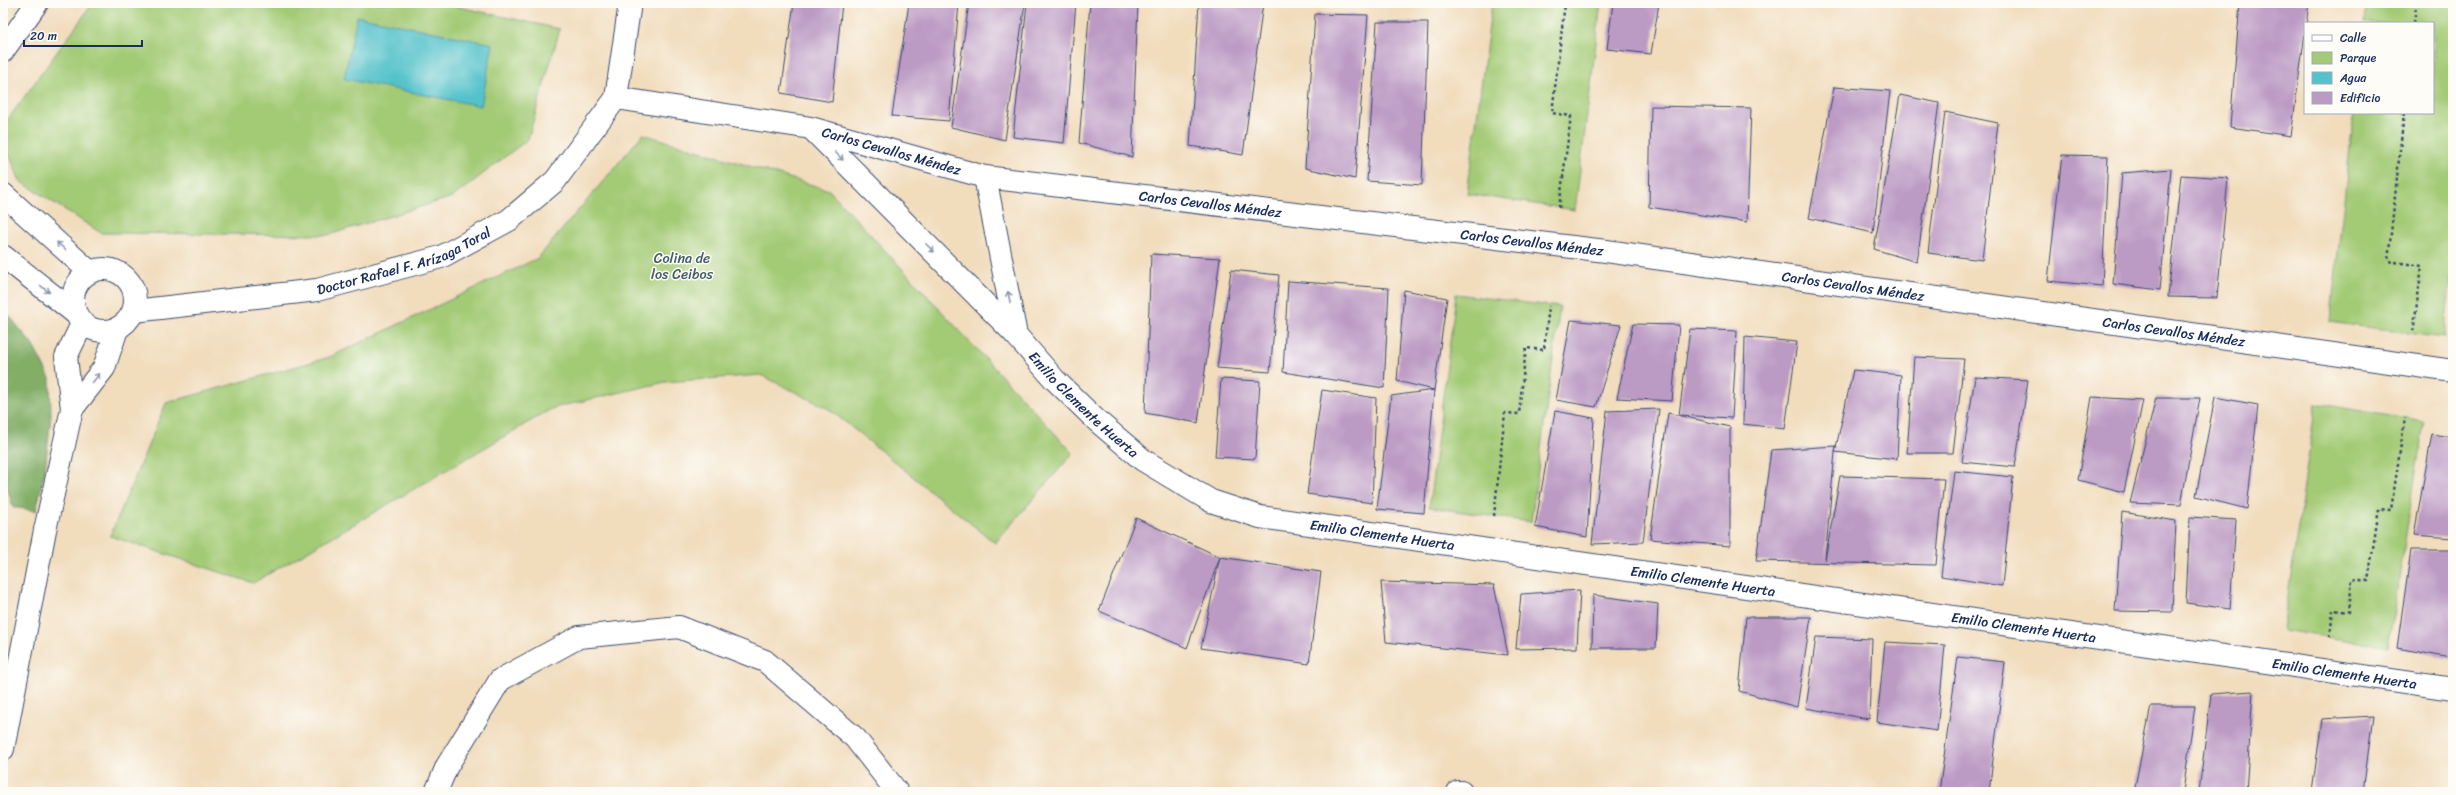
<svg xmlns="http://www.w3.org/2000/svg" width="2456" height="795" font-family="Sriracha,sans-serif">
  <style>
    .green { fill: #a3ca75; stroke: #5f7c6a }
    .forest { fill: #82ae66; stroke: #4e6e62 }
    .water { fill: #54c2cb; stroke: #387894 }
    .building { fill: #bb9ac4 }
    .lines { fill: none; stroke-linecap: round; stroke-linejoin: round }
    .street-casing { stroke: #3b496c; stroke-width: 24 }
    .path { stroke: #3b496c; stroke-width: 2.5; stroke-dasharray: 3 3; stroke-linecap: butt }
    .street { stroke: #fff; stroke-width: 22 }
    .oneway { stroke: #8d97ae }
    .labels { text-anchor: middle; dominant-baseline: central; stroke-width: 3; stroke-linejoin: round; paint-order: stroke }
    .street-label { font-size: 14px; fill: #1b2f5e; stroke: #fdfcf7 }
    .park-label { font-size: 14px; fill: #445e65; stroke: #fdfcf7 }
  </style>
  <rect width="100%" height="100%" fill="#fdfcf7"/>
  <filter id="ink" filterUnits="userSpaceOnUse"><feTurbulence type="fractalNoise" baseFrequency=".025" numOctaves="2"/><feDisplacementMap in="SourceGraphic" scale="8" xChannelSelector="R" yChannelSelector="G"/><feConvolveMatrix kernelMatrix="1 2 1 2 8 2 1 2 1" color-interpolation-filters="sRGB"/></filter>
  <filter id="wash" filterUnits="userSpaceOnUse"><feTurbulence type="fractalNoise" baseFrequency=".012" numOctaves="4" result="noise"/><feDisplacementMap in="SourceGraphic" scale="16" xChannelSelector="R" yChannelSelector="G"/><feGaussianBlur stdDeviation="0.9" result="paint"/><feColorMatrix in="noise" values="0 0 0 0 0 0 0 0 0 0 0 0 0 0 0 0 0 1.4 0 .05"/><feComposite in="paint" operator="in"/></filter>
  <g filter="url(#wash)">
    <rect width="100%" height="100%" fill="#f1dcbc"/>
    <!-- green -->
    <path class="green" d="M 93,3 L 441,3 L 560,29 L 528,139 L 453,197 L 328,235 L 101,233 L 20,181 L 3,139 L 3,126 Z
      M 1492,3 L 1601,3 L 1575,210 L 1467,194 Z
      M 2366,3 L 2453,3 L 2453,258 L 2444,338 L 2330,322 L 2354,113 L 2433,113 L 2433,23 L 2364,23 Z
      M 643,134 L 829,190 L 1073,453 L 995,543 L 829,409 L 761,375 L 665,382 L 553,408 L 253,583 L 110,536 L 166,403 L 330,357 L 538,258 Z
      M 1456,294 L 1560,307 L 1531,522 L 1429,507 Z
      M 2316,403 L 2424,422 L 2388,647 L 2283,630 Z"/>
    <!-- forest -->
    <path class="forest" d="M 3,308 L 32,344 L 50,378 L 51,416 L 45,470 L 36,511 L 13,507 L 3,474 Z"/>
    <!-- water -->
    <path class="water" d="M 357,16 L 493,44 L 481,106 L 344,79 Z"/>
    <g id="blocks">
      <!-- building -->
      <path class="building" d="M 794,3 L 842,3 L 832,102 L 781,93 Z
        M 909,3 L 959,3 L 949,121 L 892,116 Z
        M 969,3 L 1025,3 L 1005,140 L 951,127 Z
        M 1027,3 L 1076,3 L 1064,143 L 1013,137 Z
        M 1090,3 L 1138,3 L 1132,157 L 1079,143 Z
        M 1199,3 L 1263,3 L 1243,155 L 1190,146 Z
        M 1613,3 L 1659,3 L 1651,54 L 1607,49 Z
        M 2240,3 L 2309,3 L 2291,136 L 2230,127 Z
        M 1315,14 L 1368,15 L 1355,179 L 1305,168 Z
        M 1377,22 L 1428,22 L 1422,185 L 1367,181 Z
        M 1834,87 L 1890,91 L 1873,233 L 1809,218 Z
        M 1900,95 L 1939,103 L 1917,262 L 1874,249 Z
        M 1651,106 L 1751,108 L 1747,222 L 1649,207 Z
        M 1945,112 L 1998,123 L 1982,260 L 1928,253 Z
        M 2062,155 L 2108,156 L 2102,286 L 2048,281 Z
        M 2171,169 L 2160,290 L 2113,284 L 2122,173 Z
        M 2181,175 L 2228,178 L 2217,298 L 2168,297 Z
        M 1151,254 L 1220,258 L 1198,423 L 1145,413 Z
        M 1231,270 L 1279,275 L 1270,372 L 1217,368 Z
        M 1288,281 L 1389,288 L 1384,388 L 1283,372 Z
        M 1404,290 L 1447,298 L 1434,390 L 1397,381 Z
        M 1571,320 L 1621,325 L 1596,407 L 1556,400 Z
        M 1633,324 L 1679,325 L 1672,401 L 1617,398 Z
        M 1690,329 L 1737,331 L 1732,418 L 1679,415 Z
        M 1745,337 L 1797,342 L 1785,429 L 1743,424 Z
        M 1914,357 L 1964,359 L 1953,453 L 1907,453 Z
        M 1853,370 L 1901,375 L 1897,459 L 1835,452 L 1825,560 L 1840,476 L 1944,479 L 1936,565 L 1756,561 L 1771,450 L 1836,446 L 1835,452 Z
        M 1975,377 L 2028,380 L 2015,467 L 1962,462 Z
        M 1221,379 L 1260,381 L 1255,459 L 1215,457 Z
        M 1322,390 L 1376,398 L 1372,503 L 1307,494 Z
        M 1434,390 L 1424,513 L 1377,509 L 1391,396 Z
        M 2092,397 L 2143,400 L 2124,492 L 2078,480 Z
        M 2215,397 L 2258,405 L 2247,509 L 2196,496 Z
        M 2156,398 L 2200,398 L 2181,505 L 2130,503 Z
        M 1659,409 L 1643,542 L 1592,544 L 1607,411 Z
        M 1555,411 L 1594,418 L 1587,537 L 1535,527 Z
        M 1668,413 L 1730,427 L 1730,546 L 1650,539 Z
        M 2432,434 L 2453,437 L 2453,538 L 2414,535 Z
        M 1954,471 L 2013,477 L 2002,586 L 1941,576 Z
        M 2122,512 L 2176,521 L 2172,612 L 2115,611 Z
        M 2190,517 L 2236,520 L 2230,609 L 2186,603 Z
        M 1136,518 L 1220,557 L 1321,572 L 1309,664 L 1201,648 L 1220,557 L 1187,648 L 1099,611 Z
        M 2411,550 L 2453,550 L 2451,658 L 2397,648 Z
        M 1381,582 L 1494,585 L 1508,655 L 1386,642 Z
        M 1580,590 L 1577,648 L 1516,649 L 1521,594 Z
        M 1593,595 L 1658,604 L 1656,648 L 1592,648 Z
        M 1746,617 L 1811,617 L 1797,707 L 1739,691 Z
        M 1816,637 L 1872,639 L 1869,719 L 1806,708 Z
        M 1885,642 L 1945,645 L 1937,731 L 1877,722 Z
        M 1958,657 L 2005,662 L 1989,792 L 1939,792 Z
        M 2253,691 L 2246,792 L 2199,792 L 2211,694 Z
        M 2151,706 L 2195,706 L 2183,792 L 2134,792 Z
        M 2373,716 L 2363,792 L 2312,792 L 2322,719 Z"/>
    </g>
  </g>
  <g filter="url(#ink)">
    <use href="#blocks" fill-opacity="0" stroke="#3b496c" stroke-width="1"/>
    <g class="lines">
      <!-- street casing -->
      <g class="street-casing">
        <g id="street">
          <path d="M 3,51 L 37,3"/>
          <path id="s1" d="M 616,98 L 811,128 L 985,177 L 1606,251 L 2453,371"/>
          <path id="s2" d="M 812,129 L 1016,335 L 1054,379 L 1096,420 L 1143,460 L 1211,501 L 1260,517 L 2453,689"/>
          <path d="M 985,177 L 1016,335"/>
          <path d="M 3,194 L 90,272"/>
          <path d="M 3,256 L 75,313"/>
          <circle cx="104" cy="300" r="31"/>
          <path id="s3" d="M 134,311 L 317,290 L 441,257 L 509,220 L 555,181 L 616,98 L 630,3"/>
          <path d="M 72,409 L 104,368 L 117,329"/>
          <path d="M 3,749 L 45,530 L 72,409 L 66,357 L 82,324"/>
          <path d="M 436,792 L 447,766 L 500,680 L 579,637 L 679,627 L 765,661 L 855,738 L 897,792"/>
          <path d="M 1458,792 L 1461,792"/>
        </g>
      </g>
      <!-- path -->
      <path class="path" d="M 2414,23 L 2416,6
        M 2404,113 L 2388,261 L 2422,266 L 2413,333
        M 1559,208 L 1571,116 L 1552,113 L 1565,3
        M 1494,516 L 1505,413 L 1519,414 L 1526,348 L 1544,350 L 1549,306
        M 2330,637 L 2333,610 L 2349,612 L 2352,579 L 2368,581 L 2379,509 L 2391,510 L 2405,418"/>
      <!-- street -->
      <use href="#street" class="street"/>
    </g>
    <!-- one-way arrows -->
    <defs><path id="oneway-shaft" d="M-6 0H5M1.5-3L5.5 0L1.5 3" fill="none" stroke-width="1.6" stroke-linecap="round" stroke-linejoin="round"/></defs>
    <g class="oneway">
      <use href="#oneway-shaft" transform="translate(839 156) rotate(45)"/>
      <use href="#oneway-shaft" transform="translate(61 246) rotate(-138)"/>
      <use href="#oneway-shaft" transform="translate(930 248) rotate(45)"/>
      <use href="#oneway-shaft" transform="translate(45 289) rotate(38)"/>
      <use href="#oneway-shaft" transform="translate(1009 297) rotate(-101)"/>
      <use href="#oneway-shaft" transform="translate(96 378) rotate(-52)"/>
    </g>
  </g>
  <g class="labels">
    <!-- street labels -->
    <g class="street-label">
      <text stroke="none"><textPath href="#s1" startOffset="281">Carlos Cevallos Méndez</textPath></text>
      <text stroke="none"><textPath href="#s1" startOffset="605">Carlos Cevallos Méndez</textPath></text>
      <text stroke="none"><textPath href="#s1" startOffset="929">Carlos Cevallos Méndez</textPath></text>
      <text stroke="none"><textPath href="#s3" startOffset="276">Doctor Rafael F. Arízaga Toral</textPath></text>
      <text stroke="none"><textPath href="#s1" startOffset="1253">Carlos Cevallos Méndez</textPath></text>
      <text stroke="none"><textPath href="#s1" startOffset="1577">Carlos Cevallos Méndez</textPath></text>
      <text stroke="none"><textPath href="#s2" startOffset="387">Emilio Clemente Huerta</textPath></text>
      <text stroke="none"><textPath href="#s2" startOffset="723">Emilio Clemente Huerta</textPath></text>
      <text stroke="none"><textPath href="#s2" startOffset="1047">Emilio Clemente Huerta</textPath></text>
      <text stroke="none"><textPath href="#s2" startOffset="1371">Emilio Clemente Huerta</textPath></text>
      <text stroke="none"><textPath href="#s2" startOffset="1695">Emilio Clemente Huerta</textPath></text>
    </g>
    <!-- park labels -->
    <g class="park-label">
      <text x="682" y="258">Colina de<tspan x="682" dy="16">los Ceibos</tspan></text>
    </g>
  </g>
  <!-- margin -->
  <rect width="2456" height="795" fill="none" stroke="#fdfcf7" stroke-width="16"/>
  <!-- legend -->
  <rect x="2304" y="22" width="130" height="92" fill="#fdfcf7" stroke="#a3aaba"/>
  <rect x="2312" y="35" width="20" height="6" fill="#ffffff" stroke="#a3aaba"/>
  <text x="2340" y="42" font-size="12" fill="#1b2f5e">Calle</text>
  <rect x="2312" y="52" width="20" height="12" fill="#a3ca75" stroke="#a3aaba"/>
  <text x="2340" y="62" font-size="12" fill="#1b2f5e">Parque</text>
  <rect x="2312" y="72" width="20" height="12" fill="#54c2cb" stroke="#a3aaba"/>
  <text x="2340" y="82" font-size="12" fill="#1b2f5e">Agua</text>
  <rect x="2312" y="92" width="20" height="12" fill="#bb9ac4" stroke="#a3aaba"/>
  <text x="2340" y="102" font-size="12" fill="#1b2f5e">Edificio</text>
  <!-- scale -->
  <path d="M24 40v6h118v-6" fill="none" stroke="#1b2f5e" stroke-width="2"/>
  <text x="30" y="40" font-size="12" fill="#1b2f5e" stroke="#fdfcf7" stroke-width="3" paint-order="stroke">20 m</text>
</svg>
